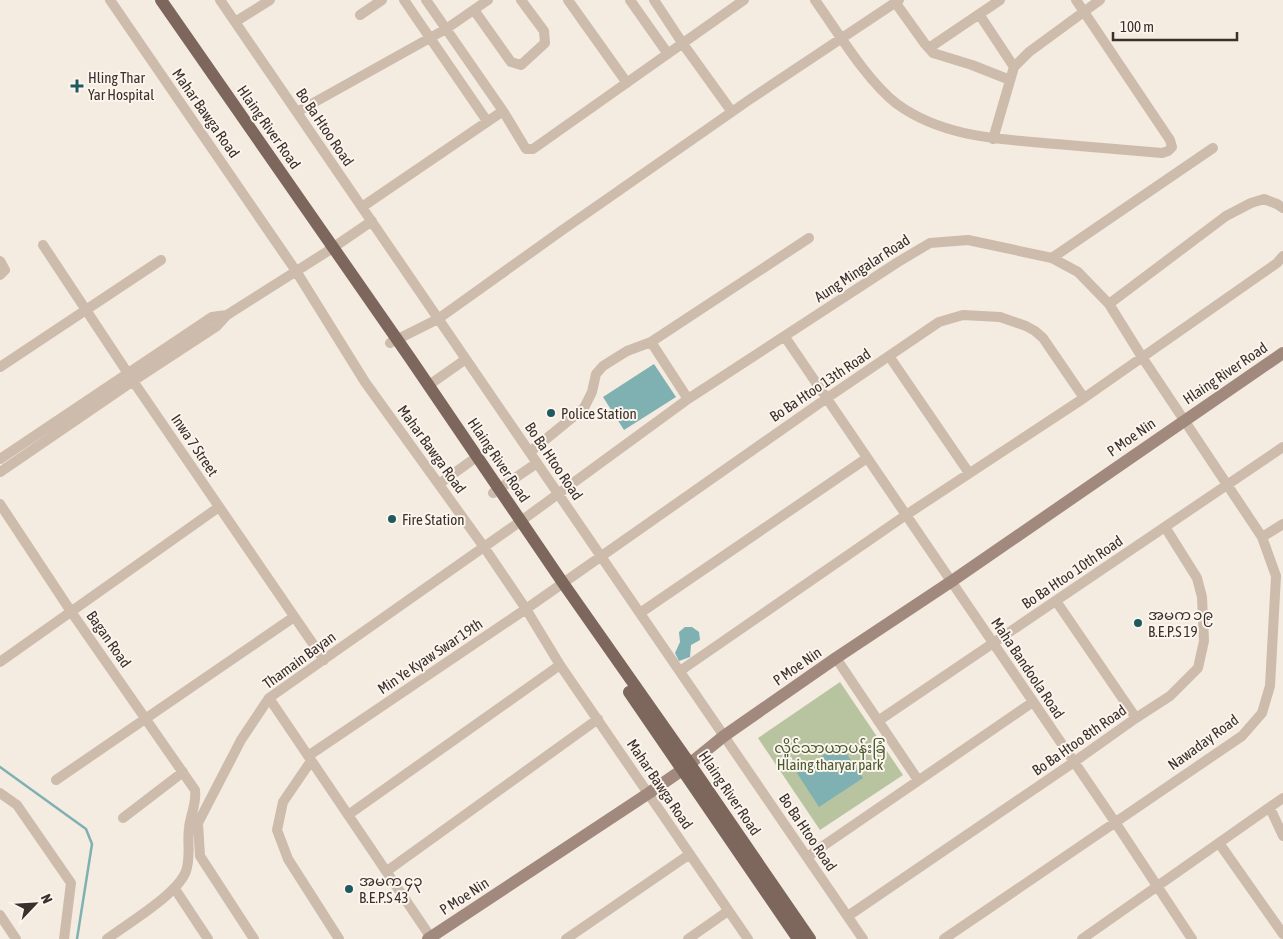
<svg xmlns="http://www.w3.org/2000/svg" width="1283" height="939" font-family="'Asap Condensed','Noto Sans Myanmar',sans-serif">
  <style>
    .green { fill: #b8c4a0 }
    .water { fill: #7fb0b2 }
    .lines { fill: none; stroke-linecap: round; stroke-linejoin: round }
    .stream { stroke: #7fb0b2; stroke-width: 2.5 }
    .street { stroke: #cdbbac; stroke-width: 10 }
    .secondary { stroke: #a18a7d; stroke-width: 12 }
    .primary { stroke: #7d675c; stroke-width: 12 }
    .poi-dot { fill: #1f5a5e; stroke: #fbf5ee; stroke-width: 2 }
    .labels { text-anchor: middle; dominant-baseline: central; stroke-width: 4; stroke-linejoin: round; paint-order: stroke }
    .poi-label { font-size: 15px; fill: #3b302b; stroke: #fbf5ee; text-anchor: start }
    .street-label { font-size: 15px; fill: #3b302b; stroke: #fbf5ee }
    .park-label { font-size: 15px; fill: #4a5a2e; stroke: #fbf5ee }
  </style>
  <rect width="100%" height="100%" fill="#f4ebe1"/>
  <!-- green -->
  <path class="green" d="M 840,682 L 903,775 L 820,830 L 758,738 Z"/>
  <!-- water -->
  <path class="water" d="M 654,364 L 676,397 L 624,430 L 603,397 Z
    M 685,627 L 692,627 L 699,632 L 700,640 L 691,645 L 690,657 L 679,661 L 675,653 L 680,642 L 679,632 Z
    M 840,744 L 863,778 L 819,807 L 797,773 Z"/>
  <g class="lines">
    <!-- stream -->
    <path class="stream" d="M 0,767 L 86,829 L 92,844 L 77,939"/>
    <!-- street -->
    <path class="street" d="M 110,0 L 296,271 L 365,382 L 484,547 L 526,609 L 560,665 L 748,939
      M 220,0 L 863,939
      M 404,0 L 487,121
      M 426,0 L 503,111 L 526,149 L 533,149 L 744,0
      M 568,0 L 627,83
      M 630,0 L 668,54
      M 654,0 L 683,44 L 732,112
      M 815,0 C 837,31 867,81 897,104 C 944,138 1001,139 1056,144 C 1092,147 1127,150 1162,153 L 1168,151 L 1172,147 L 1170,140 L 1076,0
      M 895,2 L 925,44 L 933,53 L 972,65 L 1010,80
      M 474,10 L 511,62 L 521,65 L 545,43 L 544,31 L 521,0
      M 979,14 L 1014,67
      M 360,15 L 382,0
      M 235,22 L 270,0
      M 929,48 L 1000,0
      M 297,112 L 446,29 L 488,0
      M 993,139 L 1014,67 L 1029,52 L 1100,0
      M 362,207 L 503,111
      M 43,245 L 133,381 L 324,660
      M 1052,258 L 1213,148
      M 0,261 L 5,270 L 0,275
      M 1109,304 L 1226,216 L 1251,203 L 1264,199 L 1277,204 L 1283,208
      M 785,337 L 1115,822 L 1192,939
      M 390,343 L 438,319 L 561,231 L 749,100 L 899,0
      M 889,356 L 969,473
      M 0,367 L 161,260
      M 429,385 L 466,359
      M 688,399 L 651,342 L 809,238
      M 530,452 L 584,408 L 592,392 L 596,374 L 603,366 L 627,351 L 651,342
      M 0,459 L 212,317 L 227,315
      M 0,472 L 133,381 L 217,326 L 227,315 L 328,251 L 372,221
      M 439,484 L 471,461
      M 493,493 L 537,463
      M 0,504 L 72,613 L 195,790 C 197,803 190,816 189,828 C 187,843 191,857 186,871 C 178,894 128,923 107,939
      M 1262,537 L 1283,524
      M 1056,601 L 1136,718
      M 640,613 L 867,458
      M 836,658 L 918,780
      M 0,662 L 219,507
      M 680,671 L 906,515 L 1084,398 L 1277,263 L 1283,256
      M 269,698 L 432,939
      M 878,721 L 1283,447
      M 308,756 L 526,609 L 827,398 L 939,322 L 963,315 L 1000,317 L 1026,326 L 1035,331 L 1043,338 L 1084,398
      M 311,761 L 283,802 L 277,830 L 288,859 L 339,939
      M 56,780 L 294,617
      M 0,793 L 17,805 L 71,883 L 64,939
      M 1270,808 L 1283,836
      M 348,815 L 560,665
      M 123,818 L 183,772
      M 1219,843 L 1283,934
      M 807,857 L 1033,702
      M 387,871 L 598,719
      M 175,889 L 208,939
      M 0,915 L 16,939
      M 848,916 L 1074,762 L 1136,718 L 1170,696 L 1198,668 L 1204,641 L 1202,597 L 1197,578 L 1165,527
      M 254,939 L 200,856 L 198,823 L 241,740 L 269,698 L 521,521 L 688,399 L 898,262 L 930,243 L 968,240 L 1052,258 L 1078,272 L 1109,304 L 1142,357 L 1262,537 L 1276,576 L 1270,686 L 1262,713 L 1242,736 L 944,939
      M 566,939 L 690,854
      M 688,939 L 728,911
      M 1082,939 L 1283,798"/>
    <!-- secondary -->
    <path class="secondary" d="M 428,939 L 649,793 L 682,770 L 724,736 L 836,658 L 952,581 L 1283,353"/>
    <!-- primary -->
    <path class="primary" d="M 161,0 L 410,358 L 563,583 L 690,764 L 810,939
      M 629,692 L 798,939"/>
  </g>
  <!-- markers -->
  <g class="poi-dot">
    <path d="M74.5 78.5h5v5h5v5h-5v5h-5v-5h-5v-5h5z"/>
    <circle cx="551" cy="413" r="5"/>
    <circle cx="392" cy="519" r="5"/>
    <circle cx="1138" cy="623" r="5"/>
    <circle cx="349" cy="889" r="5"/>
  </g>
  <g class="labels">
    <!-- poi labels -->
    <g class="poi-label">
      <text x="88" y="77">Hling Thar<tspan x="88" dy="17">Yar Hospital</tspan></text>
      <text x="561" y="413">Police Station</text>
      <text x="402" y="519">Fire Station</text>
      <text x="1148" y="614">အမက ၁၉<tspan x="1148" dy="17">B.E.P.S 19</tspan></text>
      <text x="359" y="880">အမက ၄၃<tspan x="359" dy="17">B.E.P.S 43</tspan></text>
    </g>
    <!-- street labels -->
    <g class="street-label">
      <text transform="translate(206 113) rotate(55)">Mahar Bawga Road</text>
      <text transform="translate(269 127) rotate(55)">Hlaing River Road</text>
      <text transform="translate(325 127) rotate(56)">Bo Ba Htoo Road</text>
      <text transform="translate(862 268) rotate(-33)">Aung Mingalar Road</text>
      <text transform="translate(1225 373) rotate(-34)">Hlaing River Road</text>
      <text transform="translate(820 385) rotate(-34)">Bo Ba Htoo 13th Road</text>
      <text transform="translate(1131 437) rotate(-35)">P Moe Nin</text>
      <text transform="translate(195 445) rotate(56)">Inwa 7 Street</text>
      <text transform="translate(432 449) rotate(54)">Mahar Bawga Road</text>
      <text transform="translate(499 460) rotate(56)">Hlaing River Road</text>
      <text transform="translate(554 461) rotate(56)">Bo Ba Htoo Road</text>
      <text transform="translate(1072 572) rotate(-34)">Bo Ba Htoo 10th Road</text>
      <text transform="translate(109 639) rotate(55)">Bagan Road</text>
      <text transform="translate(430 656) rotate(-34)">Min Ye Kyaw Swar 19th</text>
      <text transform="translate(299 660) rotate(-36)">Thamain Bayan</text>
      <text transform="translate(797 666) rotate(-35)">P Moe Nin</text>
      <text transform="translate(1028 668) rotate(56)">Maha Bandoola Road</text>
      <text transform="translate(1079 740) rotate(-35)">Bo Ba Htoo 8th Road</text>
      <text transform="translate(1203 742) rotate(-36)">Nawaday Road</text>
      <text transform="translate(660 784) rotate(56)">Mahar Bawga Road</text>
      <text transform="translate(730 793) rotate(56)">Hlaing River Road</text>
      <text transform="translate(808 832) rotate(56)">Bo Ba Htoo Road</text>
      <text transform="translate(464 896) rotate(-33)">P Moe Nin</text>
    </g>
    <!-- park labels -->
    <g class="park-label">
      <text x="830" y="747">လှိုင်သာယာပန်းခြံ<tspan x="830" dy="17">Hlaing tharyar park</tspan></text>
    </g>
  </g>
  <!-- north arrow -->
  <g transform="translate(35 904) rotate(65)" stroke="#fbf5ee" stroke-width="4" paint-order="stroke">
  <path d="M0-4L9 19L0 12L-9 19Z" fill="#3b302b"/>
  <text y="-8" font-size="14" font-weight="bold" text-anchor="middle" fill="#3b302b">N</text>
  </g>
  <!-- scale -->
  <path d="M1113 32v8h124v-8" fill="none" stroke="#3b302b" stroke-width="2.5"/>
  <text x="1120" y="32" font-size="15" fill="#3b302b" stroke="#fbf5ee" stroke-width="4" paint-order="stroke">100 m</text>
</svg>
